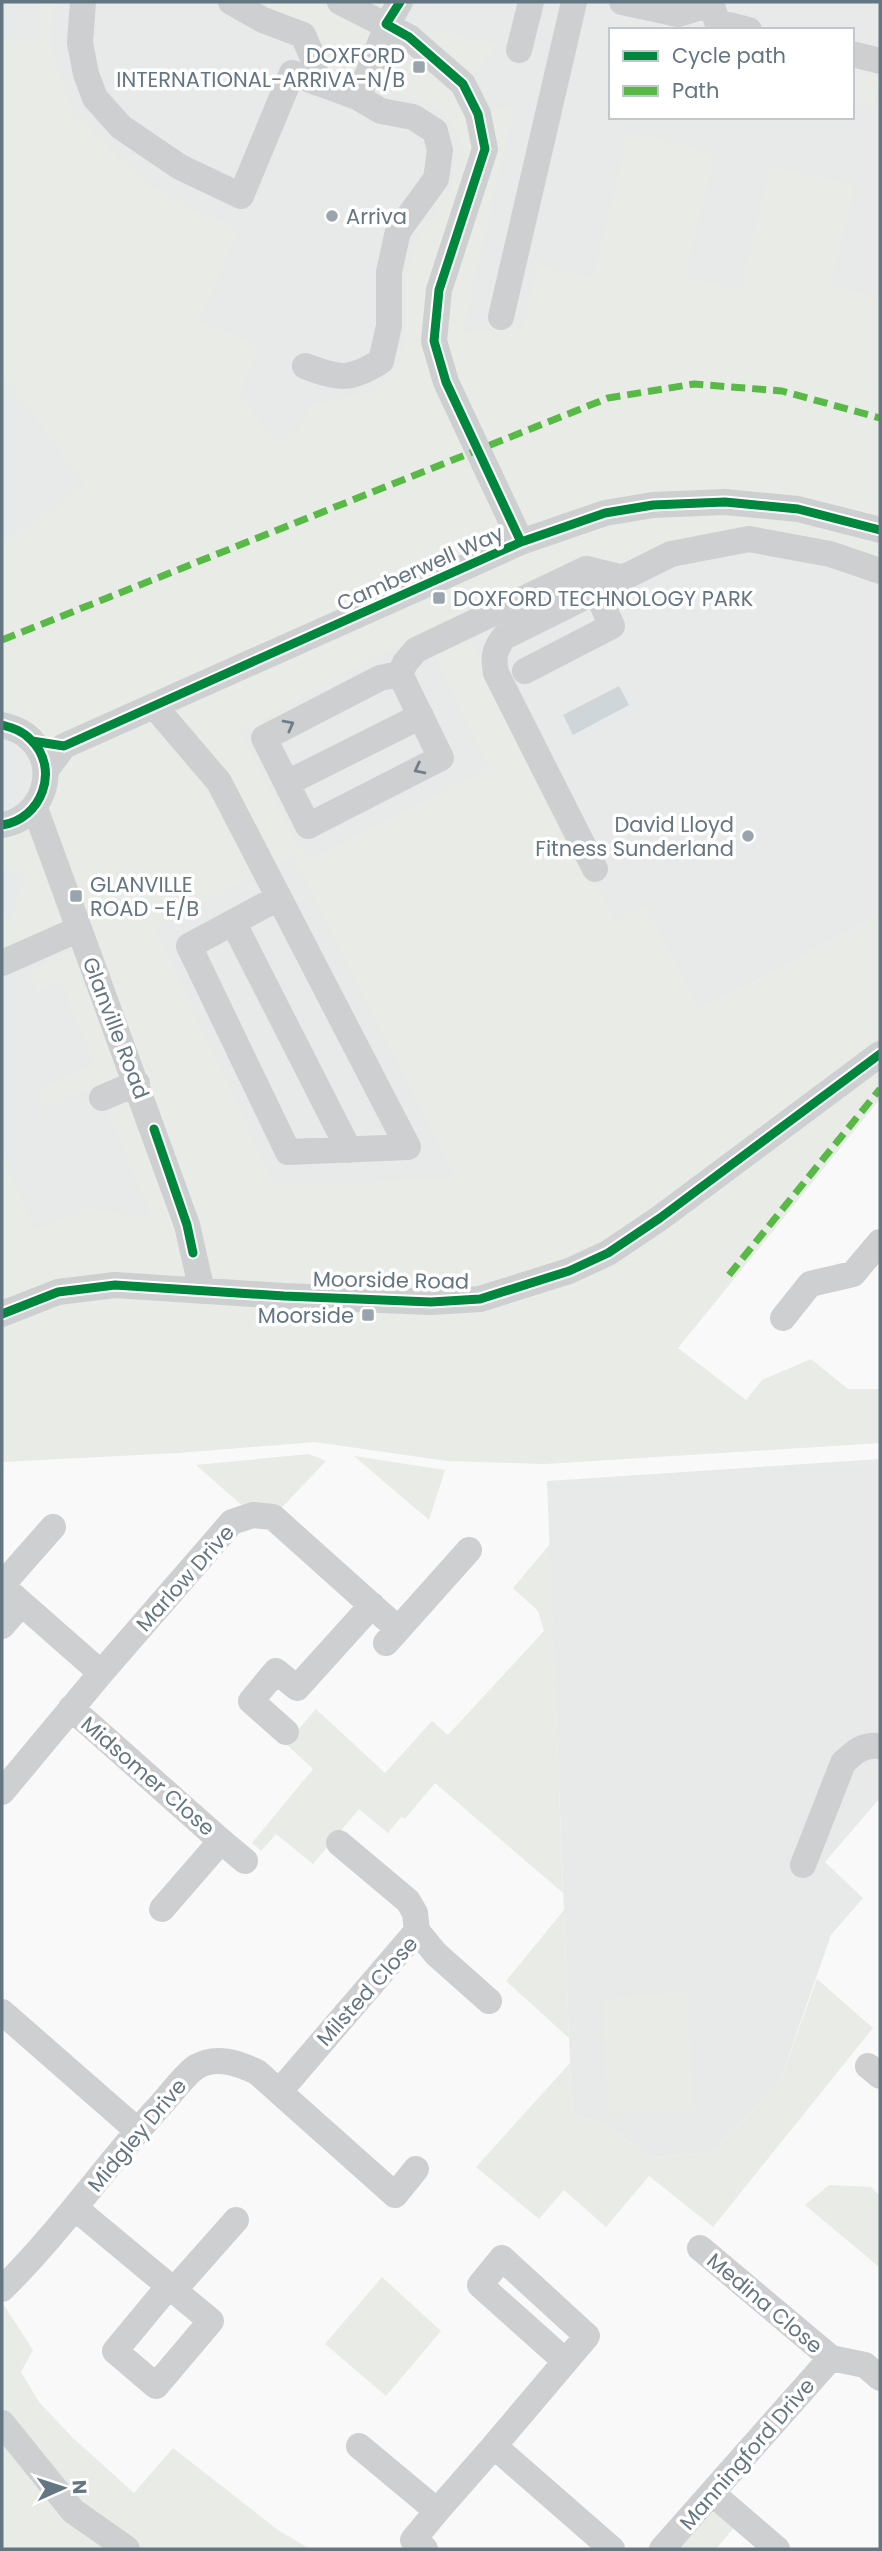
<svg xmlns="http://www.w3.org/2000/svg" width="882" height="2551" font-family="Poppins,sans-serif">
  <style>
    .built { fill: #e8e9e9; fill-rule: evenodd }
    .green { fill: #e8ebe6; fill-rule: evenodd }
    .water { fill: #ced6d9 }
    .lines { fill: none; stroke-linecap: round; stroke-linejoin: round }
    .minor { stroke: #cecfd0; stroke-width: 26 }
    .quiet { stroke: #58b947; stroke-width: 7; stroke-dasharray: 14 7; stroke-linecap: butt }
    .cycleway-casing { stroke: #fff; stroke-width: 13 }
    .cycleway { stroke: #00873e; stroke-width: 9 }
    .oneway { stroke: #707f8b }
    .poi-dot { fill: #99a4ac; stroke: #fff; stroke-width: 2.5 }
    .labels { text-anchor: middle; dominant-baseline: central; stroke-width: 7; stroke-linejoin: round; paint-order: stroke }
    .poi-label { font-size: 21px; fill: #657683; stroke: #fff; text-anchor: end }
    .street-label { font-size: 21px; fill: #657683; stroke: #fff }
  </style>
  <rect width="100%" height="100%" fill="#f9f9f9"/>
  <!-- built -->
  <path class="built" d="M 2,2 L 880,2 L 880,916 L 701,1010 L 482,1185 L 2,1314 ZM 611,30 L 852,30 L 852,117 L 611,117 Z
    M 880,1459 L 880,1798 L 825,1862 L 863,1898 L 831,1935 L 780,2081 L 713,2152 L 653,2158 L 605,2125 L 572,2114 L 547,1481 Z"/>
  <!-- green -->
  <path class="green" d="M 42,2 L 54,2 L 50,41 L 72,112 L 140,179 L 185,206 L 239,229 L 200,321 L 260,346 L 240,396 L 278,442 L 297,431 L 309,406 L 376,389 L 398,367 L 407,327 L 407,274 L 417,237 L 441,205 L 465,162 L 457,130 L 437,108 L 379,84 L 375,93 L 327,73 L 318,32 L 257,2 L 400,2 L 409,37 L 433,29 L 498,45 L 469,79 L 484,112 L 514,106 L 463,333 L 522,326 L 526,317 L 538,265 L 593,278 L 628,132 L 715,153 L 686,276 L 740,290 L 770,166 L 855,185 L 831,286 L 880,298 L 880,571 L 749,539 L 619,563 L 585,554 L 382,654 L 241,732 L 301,851 L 315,857 L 489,768 L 434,654 L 469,636 L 615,921 L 645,906 L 701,1010 L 880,916 L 880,1099 L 678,1348 L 746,1400 L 762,1380 L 811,1359 L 848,1389 L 880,1389 L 880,1443 L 545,1464 L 447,1461 L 315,1442 L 178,1453 L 2,1462 L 2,1154 L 35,1230 L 95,1205 L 97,1211 L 151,1216 L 102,1098 L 137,1083 L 79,930 L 47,929 L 8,947 L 2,946 L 2,918 L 11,920 L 25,876 L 2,866 L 2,825 L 35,808 L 32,741 L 2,725 L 2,545 L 85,484 L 2,374 L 2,41 L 38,42 ZM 292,856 L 456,1177 L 455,1178 L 275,1185 L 155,928 Z
    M 852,71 L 880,77 L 874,108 L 852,103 Z
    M 74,950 L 120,1075 L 44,1109 L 36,1090 L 94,1064 L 60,982 L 36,992 L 28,971 Z
    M 309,1454 L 326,1461 L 273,1517 L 253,1515 L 196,1465 Z
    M 354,1456 L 445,1470 L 429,1520 Z
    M 550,1544 L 563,1893 L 435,1783 L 405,1819 L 401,1817 L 388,1833 L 359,1809 L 313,1864 L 276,1834 L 261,1851 L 252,1843 L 313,1769 L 286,1744 L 316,1709 L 385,1773 L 432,1721 L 448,1735 L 544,1631 L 538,1611 L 513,1588 Z
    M 564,1910 L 569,2038 L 506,1981 Z
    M 817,1979 L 873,2028 L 713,2227 L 649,2176 L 606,2227 L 564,2190 L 539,2219 L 476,2167 L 570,2063 L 572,2114 L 605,2125 L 653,2158 L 713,2152 L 780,2081 Z
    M 687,1993 L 694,2110 L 608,2115 L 602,1998 Z
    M 829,2185 L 871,2187 L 880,2196 L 879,2267 L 805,2205 Z
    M 382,2277 L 441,2331 L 386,2396 L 325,2344 Z
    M 2,2302 L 33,2350 L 21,2372 L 39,2402 L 72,2437 L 134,2493 L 173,2448 L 278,2530 L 310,2549 L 2,2549 Z
    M 713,2494 L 742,2518 L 716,2549 L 662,2549 Z"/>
  <!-- water -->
  <path class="water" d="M 619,686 L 629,705 L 573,735 L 563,715 Z"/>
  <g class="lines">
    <!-- minor -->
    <path class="minor" d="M 83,2 L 80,43 L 86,74 L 95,98 L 121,127 L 180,167 L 241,196 L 292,73 L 357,97
      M 231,2 L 263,20 L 303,35 L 313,58 L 317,83
      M 340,2 L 409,37 L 463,84 L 478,114 L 485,149 L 439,290 L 434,341 L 446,382 L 521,542
      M 622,2 L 678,14 L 712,4
      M 711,2 L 717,22 L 749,30
      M 519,50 L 531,2
      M 852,54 L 880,61
      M 501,317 L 574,2
      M 305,366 C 339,379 350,381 381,361 L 389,326 L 389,272 L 398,231 L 436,179 L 440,150 L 435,131 L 413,117 L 381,111 L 357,97 C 374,66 381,32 400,2
      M 525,671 L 612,626 L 596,591
      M 400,674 L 380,678 L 264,738 L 308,826 L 441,758 L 400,674 L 405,663 L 416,650 L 586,569 L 623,578
      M 155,707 L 219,782 L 408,1147 L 288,1152 L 189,946 L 278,898
      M 2,725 C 13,728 23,731 31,740 C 61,769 41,820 2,825
      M 46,770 L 64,746 L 521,542 L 605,513 L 653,505 L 725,502 L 798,509 L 880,530
      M 287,783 L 421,716
      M 35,808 L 187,1225 L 202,1291
      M 595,869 L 496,673 C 493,658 494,650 504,637 L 671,554 L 749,539 L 830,554 L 880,571
      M 233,922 L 349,1150
      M 2,963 L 79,929
      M 102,1098 L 137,1083
      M 2,1314 L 58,1292 L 115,1285 L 284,1296 L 431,1302 L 480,1299 L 569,1271 L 608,1253 L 660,1218 L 880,1054
      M 783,1318 L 810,1284 L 853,1274 L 880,1242
      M 2,1585 L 53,1527
      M 2,1586 L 101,1673
      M 2,1626 L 21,1604
      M 386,1643 L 469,1550
      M 71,1708 L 221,1841 L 162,1909
      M 286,1732 L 251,1701 L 276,1671 L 297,1688 L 372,1605
      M 2,1792 L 101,1673 L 232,1522 L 253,1515 L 273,1517 L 398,1629
      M 221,1841 L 245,1861
      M 339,1843 L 408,1901 L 415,1913 L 417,1931
      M 803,1865 L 843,1763 C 854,1752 863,1744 880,1746
      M 2,2012 L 138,2131
      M 868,2066 L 880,2076
      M 279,2092 L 417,1931 L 436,1954 L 489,2001
      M 75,2208 L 211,2321 L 156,2386 L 115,2351 L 169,2286
      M 700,2248 L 831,2358 L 865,2365 L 880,2378
      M 2,2289 C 58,2234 103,2169 156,2110 C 166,2100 186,2073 196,2067 C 216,2055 238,2063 257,2072 L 395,2195 L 416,2169
      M 174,2290 L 236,2220
      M 565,2361 L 480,2285 L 502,2258 L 587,2336 L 494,2446 L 612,2549
      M 2,2423 L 73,2511 L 127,2549
      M 359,2446 L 437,2511 L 494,2446
      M 713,2494 L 777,2549
      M 425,2549 L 413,2540 L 437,2511
      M 662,2549 L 831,2358"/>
    <!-- quiet -->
    <path class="quiet" d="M 2,640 L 608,398 L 694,384 L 782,391 L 880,418
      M 729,1275 L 880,1089"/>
    <!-- cycleway casing -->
    <g class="cycleway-casing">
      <path id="cycleway" d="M 400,2 L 386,24 L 409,37 L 463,84 L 478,114 L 485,149 L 439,290 L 434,341 L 446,382 L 521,542
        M 2,725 C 13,728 23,731 31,740 C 61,769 41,820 2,825
        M 32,741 L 64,746 L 521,542 L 605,513 L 653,505 L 725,502 L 798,509 L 880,530
        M 154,1129 L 187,1225 L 193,1253
        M 2,1314 L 58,1292 L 115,1285 L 284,1296 L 431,1302 L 480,1299 L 569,1271 L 608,1253 L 660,1218 L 880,1054"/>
    </g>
    <!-- cycleway -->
    <use href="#cycleway" class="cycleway"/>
  </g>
  <!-- one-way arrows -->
  <defs><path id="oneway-chevron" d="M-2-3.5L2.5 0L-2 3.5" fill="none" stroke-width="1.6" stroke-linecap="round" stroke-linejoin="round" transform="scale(1.75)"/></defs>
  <g class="oneway">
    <use href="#oneway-chevron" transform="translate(289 725) rotate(-28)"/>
    <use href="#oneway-chevron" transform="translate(419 769) rotate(153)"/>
  </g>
  <!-- markers -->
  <g class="poi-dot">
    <rect x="412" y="60" width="14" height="14" rx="3.5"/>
    <circle cx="332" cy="216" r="7"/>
    <rect x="432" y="591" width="14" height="14" rx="3.5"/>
    <circle cx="748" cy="836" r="7"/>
    <rect x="69" y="889" width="14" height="14" rx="3.5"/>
    <rect x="361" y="1308" width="14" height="14" rx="3.5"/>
  </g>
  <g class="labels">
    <!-- poi labels -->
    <g class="poi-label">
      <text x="405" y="55">DOXFORD<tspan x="405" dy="24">INTERNATIONAL-ARRIVA-N/B</tspan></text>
      <text x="346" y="216" text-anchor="start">Arriva</text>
      <text x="453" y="598" text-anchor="start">DOXFORD TECHNOLOGY PARK</text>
      <text x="734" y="824">David Lloyd<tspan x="734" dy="24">Fitness Sunderland</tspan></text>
      <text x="90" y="884" text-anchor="start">GLANVILLE<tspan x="90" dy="24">ROAD -E/B</tspan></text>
      <text x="354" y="1315">Moorside</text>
    </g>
    <!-- street labels -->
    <g class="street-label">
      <text transform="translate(420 568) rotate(-24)">Camberwell Way</text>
      <text transform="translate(116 1028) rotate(69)">Glanville Road</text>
      <text transform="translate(391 1280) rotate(1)">Moorside Road</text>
      <text transform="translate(185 1578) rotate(-48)">Marlow Drive</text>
      <text transform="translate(148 1776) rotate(41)">Midsomer Close</text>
      <text transform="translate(367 1991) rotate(-48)">Milsted Close</text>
      <text transform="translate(137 2135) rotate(-50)">Midgley Drive</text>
      <text transform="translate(765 2303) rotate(40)">Medina Close</text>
      <text transform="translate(747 2454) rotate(-49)">Manningford Drive</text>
    </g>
  </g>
  <!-- border -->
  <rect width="882" height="2551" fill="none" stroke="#657683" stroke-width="7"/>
  <!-- legend -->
  <rect x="609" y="28" width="245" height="91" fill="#ffffff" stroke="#c1c8cd" stroke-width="2"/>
  <rect x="623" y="51" width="35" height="10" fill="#00873e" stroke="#c1c8cd" stroke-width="2"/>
  <text x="672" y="63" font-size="21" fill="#657683">Cycle path</text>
  <rect x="623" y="86" width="35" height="10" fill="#58b947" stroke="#c1c8cd" stroke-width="2"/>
  <text x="672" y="98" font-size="21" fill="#657683">Path</text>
  <!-- north arrow -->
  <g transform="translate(63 2488) rotate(87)" stroke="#ffffff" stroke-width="5" paint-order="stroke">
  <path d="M0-5L12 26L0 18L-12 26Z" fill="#657683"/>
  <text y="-10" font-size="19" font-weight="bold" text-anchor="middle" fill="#657683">N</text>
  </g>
</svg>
